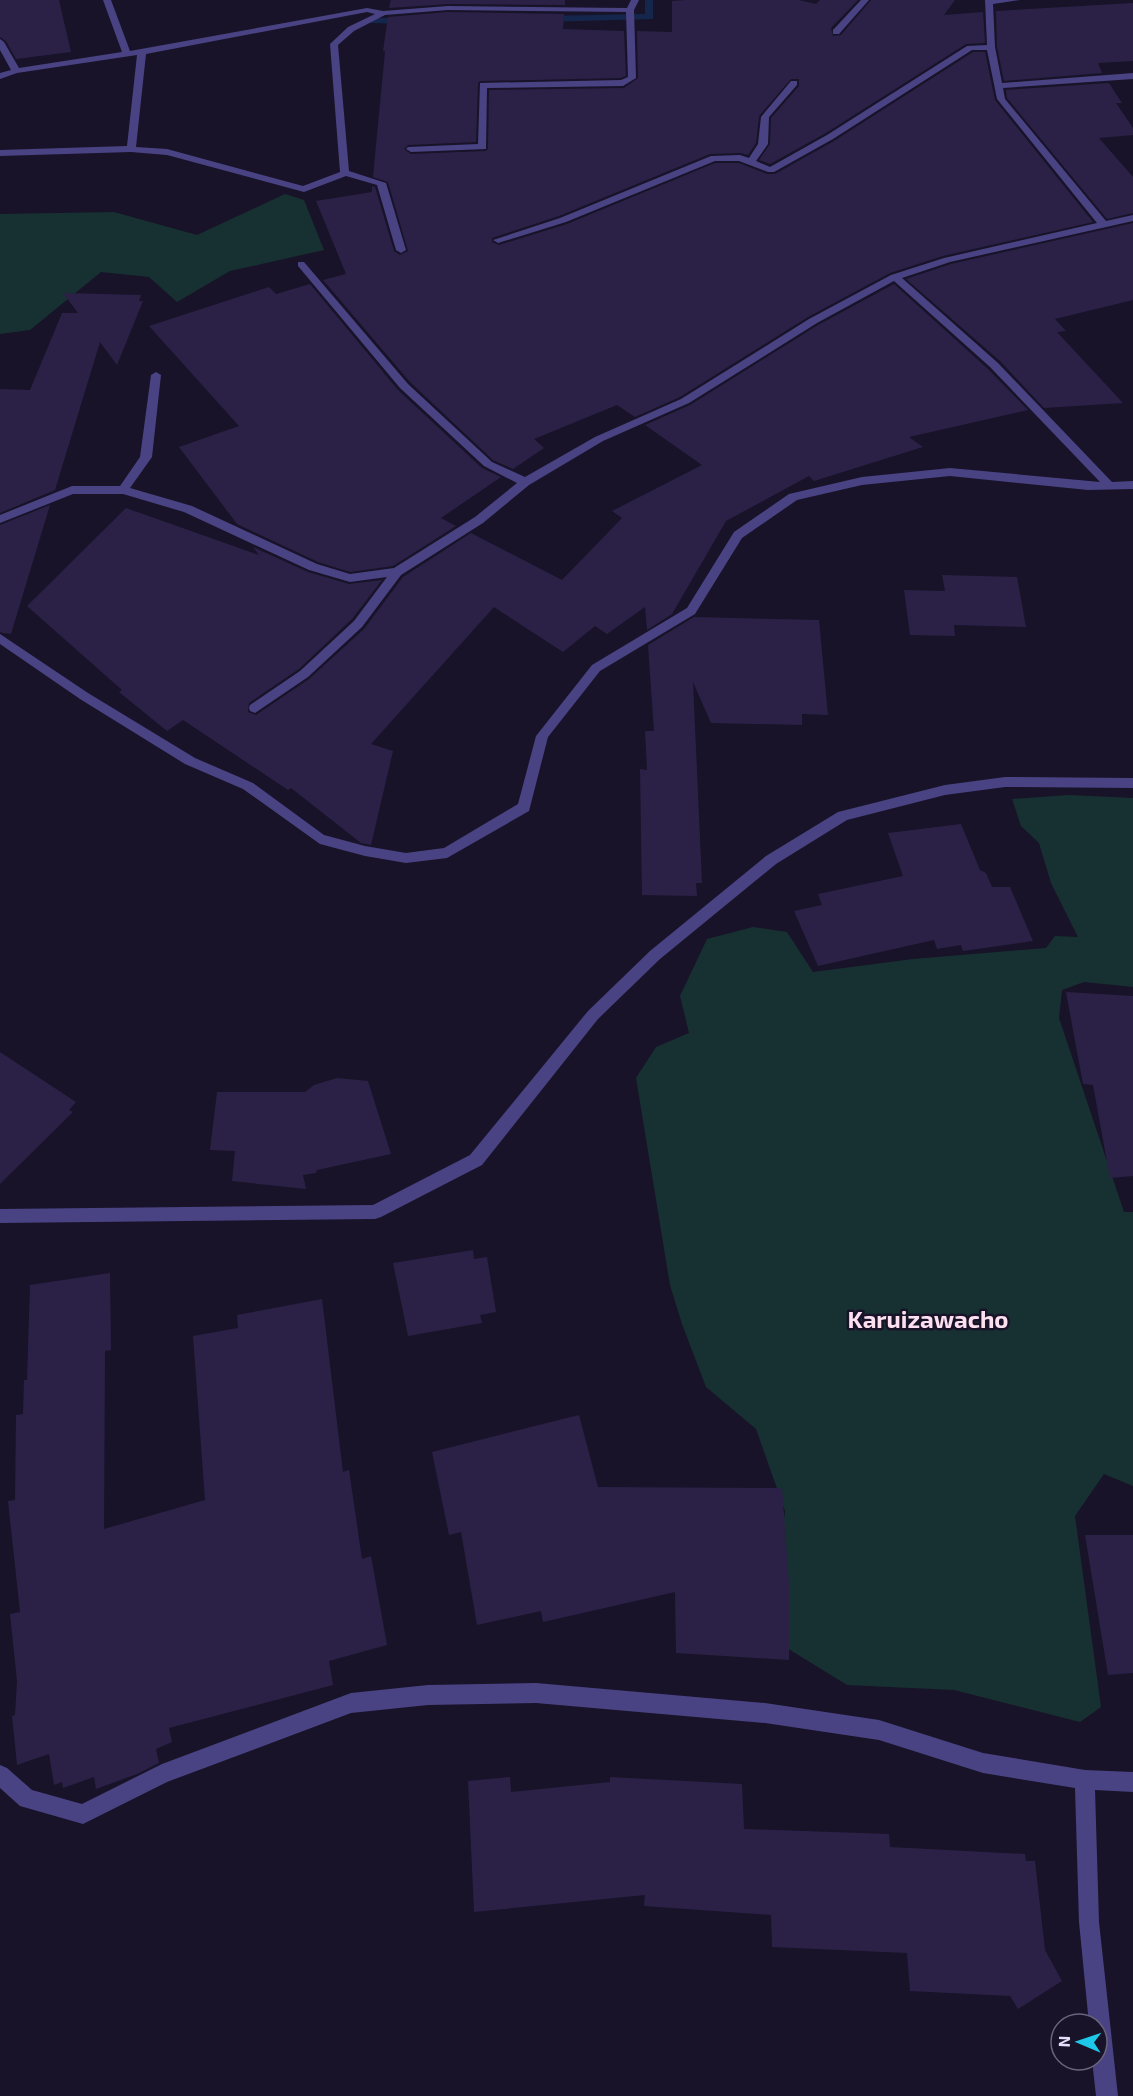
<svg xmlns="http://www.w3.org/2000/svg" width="1133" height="2096" font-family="'Exo 2',sans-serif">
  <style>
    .green { fill: #173132 }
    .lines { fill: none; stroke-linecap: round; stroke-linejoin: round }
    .stream { fill: #14264b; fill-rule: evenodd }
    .building { fill: #2b2147 }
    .minor { fill: #494383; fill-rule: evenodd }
    .labels { text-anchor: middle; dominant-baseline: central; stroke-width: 5; stroke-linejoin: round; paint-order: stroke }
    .neighbourhood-label { font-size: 24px; font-weight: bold; fill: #fce0f0; stroke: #181328 }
  </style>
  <rect width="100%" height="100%" fill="#181328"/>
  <!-- green -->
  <path class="green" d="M 285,194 L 304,200 L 324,250 L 230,271 L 177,302 L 149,277 L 101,272 L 30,330 L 0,334 L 0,214 L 114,212 L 197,235 Z
    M 1069,795 L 1133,798 L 1133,987 L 1084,982 L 1062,990 L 1059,1018 L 1124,1212 L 1133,1212 L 1133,1486 L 1104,1474 L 1075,1516 L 1101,1707 L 1080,1722 L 954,1690 L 847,1685 L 769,1637 L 785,1511 L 756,1429 L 706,1387 L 682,1324 L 670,1285 L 636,1078 L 656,1047 L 689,1033 L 680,996 L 707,939 L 753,927 L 787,932 L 813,972 L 913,959 L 1046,948 L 1055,936 L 1078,937 L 1051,883 L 1039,843 L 1021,826 L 1012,799 Z"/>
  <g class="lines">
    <!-- stream -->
    <path class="stream" d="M 645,0 L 653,0 L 653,19 L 543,22 L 538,19 L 543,16 L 645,14 Z
      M 374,18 L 409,18 L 414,21 L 409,24 L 371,23 L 369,21 Z"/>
  </g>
  <!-- building -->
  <path class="building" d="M 0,0 L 59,0 L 71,52 L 16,59 L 6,41 L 0,37 Z
    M 391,0 L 565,0 L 565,5 L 448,4 L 389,8 Z
    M 685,0 L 799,0 L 816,4 L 820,0 L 858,0 L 831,28 L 833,36 L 841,35 L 871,0 L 955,0 L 944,15 L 983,12 L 985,43 L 966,44 L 826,133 L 770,164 L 759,160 L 770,144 L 771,118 L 799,86 L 799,79 L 791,79 L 759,116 L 756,143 L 748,155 L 740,153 L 710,154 L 559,216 L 492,238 L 492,242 L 499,245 L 567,224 L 715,163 L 739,163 L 767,174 L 775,174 L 834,141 L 973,52 L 985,52 L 995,100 L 1093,222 L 943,256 L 890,273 L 808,317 L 680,397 L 635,417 L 617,405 L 534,439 L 544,448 L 513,469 L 493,460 L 410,382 L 323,280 L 346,274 L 316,201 L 372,192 L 372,186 L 375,187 L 394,251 L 400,255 L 408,251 L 388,182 L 373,177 L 385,51 L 383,51 L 388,17 L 448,12 L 564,14 L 563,29 L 624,31 L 626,76 L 621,78 L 480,81 L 478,83 L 476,142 L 408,145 L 404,149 L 411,154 L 486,151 L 488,149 L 489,90 L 624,88 L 638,78 L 637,31 L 672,32 L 672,1 Z
    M 1133,3 L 1133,61 L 1098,63 L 1102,73 L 1004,81 L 997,47 L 996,11 Z
    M 1109,83 L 1122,103 L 1116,103 L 1133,128 L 1133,135 L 1099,138 L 1133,177 L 1133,213 L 1107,219 L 1007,98 L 1006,90 Z
    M 1133,223 L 1133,300 L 1055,319 L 1066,331 L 1057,332 L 1123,403 L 1044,408 L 1000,361 L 906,279 L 951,264 Z
    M 310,284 L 398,390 L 482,468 L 501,477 L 441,518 L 456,526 L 393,566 L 350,572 L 318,562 L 237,524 L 179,447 L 239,426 L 149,326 L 269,287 L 276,294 Z
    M 894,284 L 988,369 L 1028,410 L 909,437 L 923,447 L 814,481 L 809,476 L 726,521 L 672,614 L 647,630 L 645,607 L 607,634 L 595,626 L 563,652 L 494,607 L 371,744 L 393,751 L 371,845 L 361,843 L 291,788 L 288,790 L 183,720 L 167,731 L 119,692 L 122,690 L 27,606 L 126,508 L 259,555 L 253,547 L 308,572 L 349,584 L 382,580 L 352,619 L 299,669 L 249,703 L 248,712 L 256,715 L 309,679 L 364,629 L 403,577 L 471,533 L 562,580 L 622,518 L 612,511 L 702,465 L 645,425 L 690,405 L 818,325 Z
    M 63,293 L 141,295 L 139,301 L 143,301 L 117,365 L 100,342 L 55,490 L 0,513 L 0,389 L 30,390 L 62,313 L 78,313 Z
    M 50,505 L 11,634 L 3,633 L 0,632 L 0,525 Z
    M 942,575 L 1017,577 L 1026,627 L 954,625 L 955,636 L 910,635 L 904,590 L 945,591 Z
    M 694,617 L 819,620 L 828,715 L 802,714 L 802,725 L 711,723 L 693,682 L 702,883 L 696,883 L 697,896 L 642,895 L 640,769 L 647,770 L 645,731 L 654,731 L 648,645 Z
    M 961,824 L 980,870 L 986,873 L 992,887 L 1010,887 L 1033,941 L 963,951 L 961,945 L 937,949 L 934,940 L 818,966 L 794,911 L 822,905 L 818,894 L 903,876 L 888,833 Z
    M 1066,992 L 1133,996 L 1133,1176 L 1110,1178 L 1093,1085 L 1083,1084 Z
    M 0,1052 L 76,1102 L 69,1110 L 73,1112 L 0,1184 Z
    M 337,1078 L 368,1081 L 391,1154 L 317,1170 L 316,1173 L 303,1175 L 306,1189 L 232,1181 L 235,1151 L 210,1150 L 217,1092 L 305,1092 L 314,1085 Z
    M 473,1250 L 474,1259 L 487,1257 L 496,1312 L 480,1315 L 482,1323 L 408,1336 L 393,1263 Z
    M 110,1273 L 111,1350 L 105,1351 L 104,1529 L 205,1500 L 193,1336 L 238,1328 L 237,1315 L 322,1299 L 343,1472 L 349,1470 L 362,1559 L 371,1556 L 387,1645 L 329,1661 L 333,1685 L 169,1728 L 172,1742 L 156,1749 L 159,1763 L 137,1774 L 96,1789 L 94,1777 L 63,1788 L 62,1782 L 54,1785 L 49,1754 L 17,1765 L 12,1716 L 15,1715 L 17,1681 L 10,1614 L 20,1612 L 8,1501 L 15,1500 L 16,1415 L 23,1414 L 24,1380 L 27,1380 L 30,1285 Z
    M 579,1415 L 598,1487 L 782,1488 L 789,1583 L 789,1660 L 676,1653 L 675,1592 L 543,1622 L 541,1611 L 477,1625 L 461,1532 L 449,1535 L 432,1452 Z
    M 1085,1535 L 1133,1535 L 1133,1673 L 1108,1675 Z
    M 510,1777 L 511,1792 L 610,1782 L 610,1777 L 742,1784 L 744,1829 L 889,1834 L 890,1847 L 1025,1854 L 1026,1861 L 1035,1861 L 1045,1950 L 1062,1981 L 1018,2009 L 1010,1996 L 910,1991 L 907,1953 L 772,1947 L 771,1915 L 644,1906 L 645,1895 L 474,1912 L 468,1781 Z"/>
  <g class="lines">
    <!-- minor -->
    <path class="minor" d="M 103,0 L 111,0 L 130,51 L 367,8 L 383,11 L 448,6 L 627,8 L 631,0 L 639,0 L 634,10 L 636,78 L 623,86 L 487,88 L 486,149 L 411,152 L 406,149 L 408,147 L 478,144 L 480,83 L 621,80 L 628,77 L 626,12 L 448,10 L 385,15 L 354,31 L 338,45 L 349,171 L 386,183 L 406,250 L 401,253 L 396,250 L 377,185 L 346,176 L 304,192 L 167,155 L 131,152 L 0,156 L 0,150 L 127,146 L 137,55 L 17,73 L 0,79 L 0,73 L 11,70 L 0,50 L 0,39 L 4,42 L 19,68 L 122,52 ZM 367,12 L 375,14 L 348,27 L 330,44 L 340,172 L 303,186 L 167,149 L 136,147 L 146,54 Z
      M 861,0 L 869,0 L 839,34 L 833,34 L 833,30 Z
      M 985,0 L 1020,0 L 993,4 L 995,47 L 1002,83 L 1133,73 L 1133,79 L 1003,88 L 1005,99 L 1106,221 L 1133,215 L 1133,221 L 950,262 L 902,278 L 998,363 L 1112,482 L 1133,481 L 1133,489 L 1088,490 L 950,476 L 862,485 L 797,500 L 742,538 L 695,614 L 600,671 L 548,737 L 529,811 L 447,858 L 406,863 L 365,856 L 320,844 L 243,789 L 185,764 L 80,699 L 0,644 L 0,634 L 88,693 L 195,758 L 253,783 L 324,835 L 365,846 L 406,853 L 444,848 L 518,804 L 536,736 L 592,665 L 687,608 L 734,532 L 789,494 L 862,477 L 950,468 L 1100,482 L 990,367 L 894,281 L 817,323 L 689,403 L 603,441 L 529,485 L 483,523 L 401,575 L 362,627 L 308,677 L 255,713 L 250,711 L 249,708 L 250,705 L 300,671 L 354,621 L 387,577 L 350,582 L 309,570 L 184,512 L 123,494 L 73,494 L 0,523 L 0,515 L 72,486 L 120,486 L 140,457 L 151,375 L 156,372 L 161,375 L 152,457 L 130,488 L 192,506 L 317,564 L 350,574 L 394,568 L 475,517 L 517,483 L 484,466 L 400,388 L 298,266 L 298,262 L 304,262 L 408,384 L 492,462 L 525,477 L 595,437 L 681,399 L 809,319 L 891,275 L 944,258 L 1097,223 L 997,99 L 987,50 L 972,50 L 833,139 L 774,172 L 768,172 L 739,161 L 715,161 L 566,222 L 498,243 L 493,240 L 560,218 L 711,156 L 740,155 L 749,158 L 758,144 L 761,117 L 791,81 L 797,81 L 797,85 L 769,117 L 768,144 L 756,161 L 770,167 L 827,135 L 967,46 L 987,45 Z
      M 1005,777 L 1133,778 L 1133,788 L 1005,787 L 945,795 L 847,820 L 776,864 L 660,959 L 598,1019 L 482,1165 L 381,1217 L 375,1219 L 0,1223 L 0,1209 L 373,1205 L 470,1155 L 588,1011 L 650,951 L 766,856 L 838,812 L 945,785 Z
      M 536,1683 L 765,1703 L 879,1720 L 983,1753 L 1085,1770 L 1133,1772 L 1133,1792 L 1095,1790 L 1099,1922 L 1118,2096 L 1096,2096 L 1092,2060 L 1097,2060 L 1097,2024 L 1089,2024 L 1079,1922 L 1075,1788 L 983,1773 L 879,1740 L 765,1723 L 536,1703 L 428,1705 L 351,1713 L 167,1782 L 83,1824 L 20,1806 L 0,1788 L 0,1765 L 7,1768 L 32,1790 L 82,1804 L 162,1764 L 351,1693 L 428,1685 Z"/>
  </g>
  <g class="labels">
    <!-- neighbourhood labels -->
    <g class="neighbourhood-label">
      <text x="928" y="1318">Karuizawacho</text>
    </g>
  </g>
  <!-- north arrow -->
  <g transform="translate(1079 2042) rotate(272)"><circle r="28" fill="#181328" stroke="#69647d" stroke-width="1.5"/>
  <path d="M0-4.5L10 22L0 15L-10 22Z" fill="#1dc8e9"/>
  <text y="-9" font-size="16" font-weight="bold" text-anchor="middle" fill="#e3defc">N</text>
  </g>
</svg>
